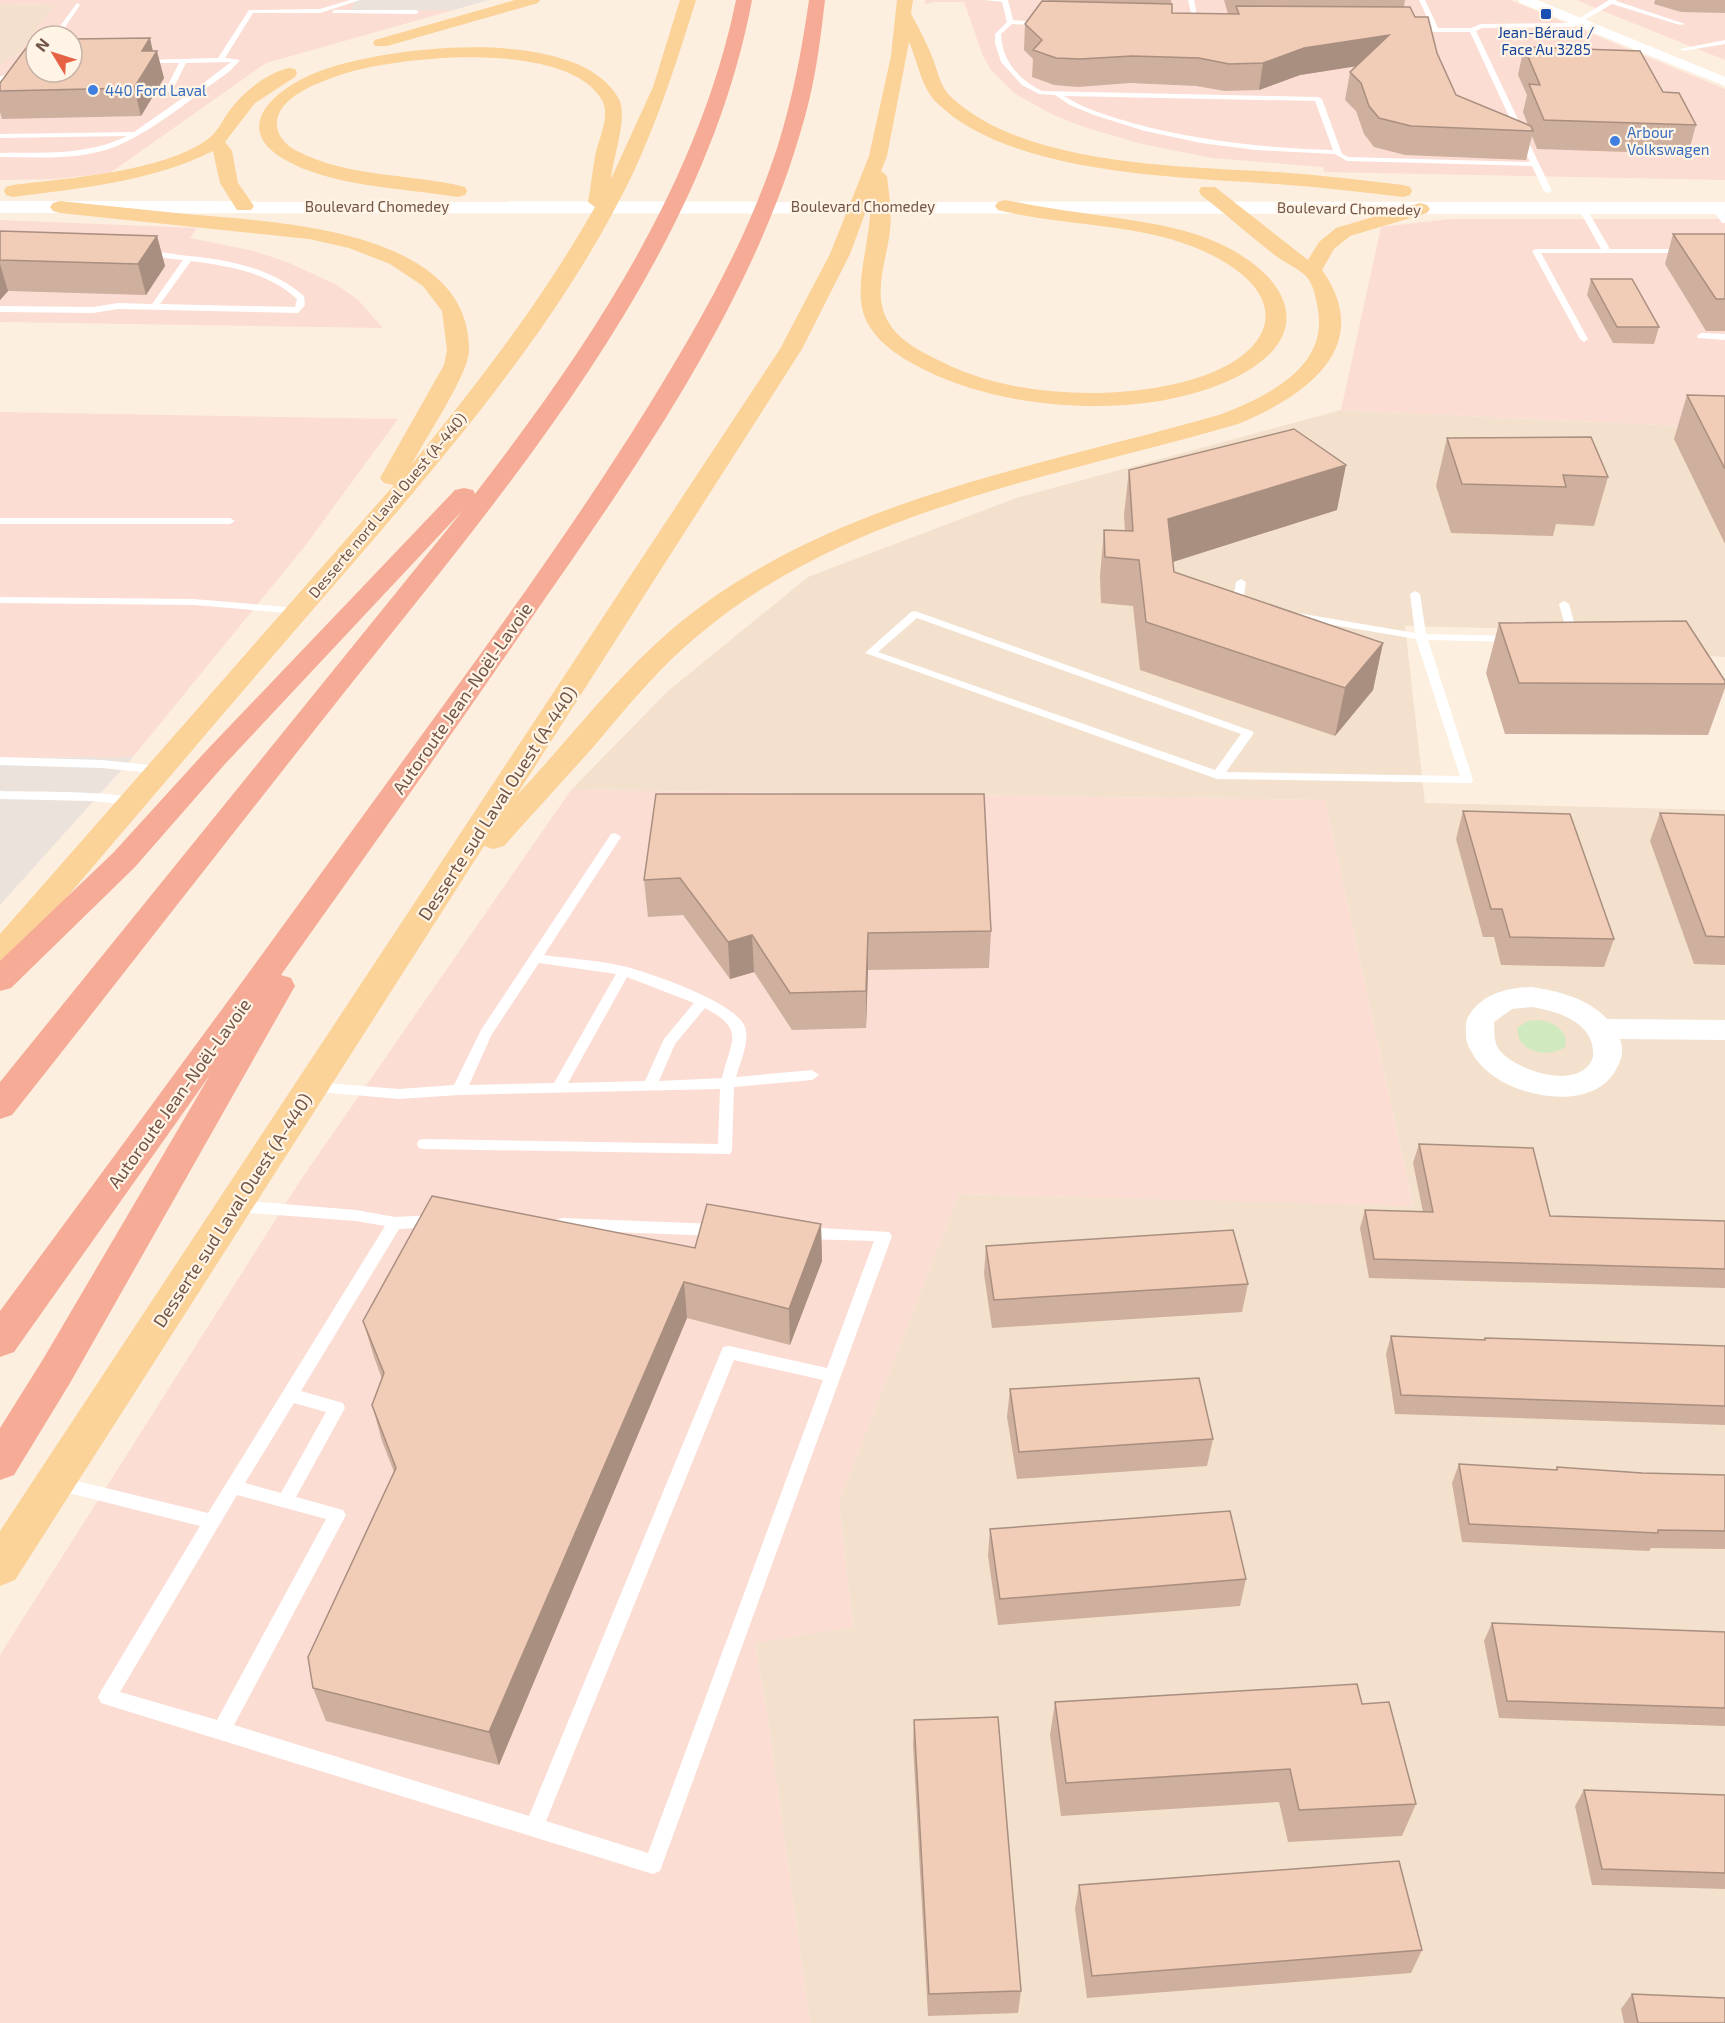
<svg xmlns="http://www.w3.org/2000/svg" width="1725" height="2023" font-family="'Exo 2',sans-serif">
  <style>
    .residential { fill: #f3e1ce }
    .commercial { fill: #fcddd3; fill-rule: evenodd }
    .industrial { fill: #eae2db }
    .green { fill: #d1e9bf }
    .lines { fill: none; stroke-linecap: round; stroke-linejoin: round }
    .service { fill: #fff; fill-rule: evenodd }
    .minor { fill: #fff; fill-rule: evenodd }
    .tertiary { fill: #fff; fill-rule: evenodd }
    .primary { fill: #fbd297; fill-rule: evenodd }
    .motorway { fill: #f6ab96; fill-rule: evenodd }
    .wall { fill: #cfaf9d }
    .shaded-wall { fill: #a98f80 }
    .building { fill: #f1ccb7; stroke: #a98f80; stroke-width: 1.5 }
    .transit-dot { fill: #1a4fb4; stroke: #fff4e5; stroke-width: 2 }
    .shop-dot { fill: #3f7fe0; stroke: #fff4e5; stroke-width: 2 }
    .labels { text-anchor: middle; dominant-baseline: central; stroke-width: 4.5; stroke-linejoin: round; paint-order: stroke }
    .far-transit-label { font-size: 15px; fill: #164399; stroke: #fff4e5 }
    .far-shop-label { font-size: 15px; fill: #366cbe; stroke: #fff4e5; text-anchor: start }
    .far-street-label { font-size: 15px; fill: #725547; stroke: #fff4e5 }
    .street-label { font-size: 18px; fill: #725547; stroke: #fff4e5 }
  </style>
  <rect width="100%" height="100%" fill="#fcefdf"/>
  <!-- residential -->
  <path class="residential" d="M 0,4 L 55,5 L 16,56 L 10,57 L 0,67 Z
    M 1341,410 L 1725,428 L 1725,657 L 1645,653 L 1568,630 L 1405,626 L 1425,803 L 1725,810 L 1725,2023 L 810,2023 L 767,1712 L 755,1642 L 853,1627 L 839,1502 L 959,1194 L 1413,1205 L 1325,800 L 571,790 L 668,691 L 808,577 L 1016,498 Z"/>
  <!-- commercial -->
  <path class="commercial" d="M 0,0 L 356,0 L 351,10 L 454,10 L 266,63 L 110,173 L 54,179 L 0,180 L 0,67 L 10,57 L 16,56 L 55,5 L 0,4 ZM 36,36 L 72,36 L 72,72 L 36,72 Z
    M 925,0 L 1510,0 L 1725,89 L 1725,180 L 1324,172 L 1323,167 L 1212,158 L 1142,144 L 1087,128 L 1053,115 L 1014,93 L 991,70 L 983,56 L 964,2 L 934,2 L 925,4 Z
    M 1576,0 L 1725,0 L 1725,60 L 1685,44 Z
    M 1450,219 L 1725,219 L 1725,428 L 1341,410 L 1381,227 Z
    M 0,220 L 197,228 L 190,238 L 254,251 L 287,262 L 337,285 L 357,299 L 383,328 L 0,322 Z
    M 0,412 L 398,419 L 305,546 L 133,757 L 0,758 Z
    M 571,790 L 1325,800 L 1413,1206 L 959,1194 L 839,1502 L 853,1627 L 755,1643 L 767,1712 L 810,2023 L 0,2023 L 0,1655 L 302,1178 Z"/>
  <!-- industrial -->
  <path class="industrial" d="M 356,0 L 489,0 L 454,10 L 351,10 Z
    M 133,757 L 0,905 L 0,758 Z"/>
  <!-- green -->
  <path class="green" d="M 1537,1020 C 1550,1021 1560,1026 1566,1038 L 1565,1047 C 1549,1059 1514,1052 1518,1027 L 1528,1021 Z"/>
  <g class="lines">
    <!-- service -->
    <path class="service" d="M 350,0 L 360,0 L 320,13 L 253,13 L 225,58 L 240,60 L 230,71 C 194,96 142,141 102,151 C 69,160 34,157 0,157 L 0,153 C 43,152 86,156 127,136 L 0,138 L 0,134 L 134,132 L 187,95 L 165,91 L 179,63 L 142,63 L 140,60 L 218,58 L 249,10 L 320,9 ZM 231,62 L 192,92 L 173,89 L 186,63 Z
      M 985,0 L 1008,0 L 1013,20 L 1046,23 L 1043,25 L 1012,24 L 1001,34 C 1002,61 1019,80 1042,91 L 1318,97 L 1322,99 L 1342,154 L 1348,157 L 1530,162 L 1470,32 L 1413,32 L 1410,30 L 1432,28 L 1419,0 L 1425,0 L 1438,28 L 1471,28 L 1481,24 L 1572,23 L 1609,0 L 1617,0 L 1616,1 L 1685,24 L 1680,25 L 1612,4 L 1573,27 L 1482,28 L 1476,31 L 1552,191 L 1548,193 L 1544,191 L 1532,166 L 1347,161 L 1335,154 L 1256,150 L 1201,143 L 1145,131 L 1094,115 L 1070,105 L 1055,95 L 1039,94 L 1022,85 L 1001,62 L 995,43 L 995,34 L 1007,22 L 1002,2 ZM 1064,96 L 1315,101 L 1333,150 C 1265,148 1198,141 1132,123 C 1109,116 1084,109 1064,96 Z
      M 1188,0 L 1194,0 L 1199,27 L 1194,26 Z
      M 77,3 L 80,5 L 59,36 L 53,36 Z
      M 334,10 L 416,10 L 419,12 L 416,14 L 332,13 Z
      M 1725,40 L 1725,44 L 1683,51 L 1680,49 Z
      M 36,60 L 36,65 L 0,82 L 0,77 Z
      M 1579,206 L 1585,206 L 1610,249 L 1687,249 L 1691,251 L 1687,253 L 1541,253 L 1588,339 L 1584,342 L 1580,339 L 1532,251 L 1536,249 L 1601,249 L 1578,208 Z
      M 1716,206 L 1725,215 L 1725,223 L 1722,223 L 1712,208 Z
      M 143,252 C 155,251 168,253 180,255 C 223,259 270,266 304,296 L 305,305 L 298,313 L 118,309 L 93,313 L 0,312 L 0,306 L 93,307 L 118,303 L 152,304 L 183,260 L 146,256 L 143,256 ZM 191,261 C 229,266 267,272 297,299 L 295,307 L 160,304 Z
      M 1701,333 L 1725,334 L 1725,340 L 1698,338 L 1697,336 Z
      M 0,518 L 230,518 L 235,521 L 230,524 L 0,524 Z
      M 1241,579 L 1246,582 L 1243,603 L 1246,606 L 1237,609 L 1232,606 L 1236,582 Z
      M 1415,591 L 1420,594 L 1426,634 L 1513,636 L 1518,639 L 1513,642 L 1428,640 L 1473,780 L 1471,783 L 1217,779 L 865,653 L 911,612 L 915,611 L 1252,731 L 1254,733 L 1226,772 L 1460,776 L 1416,639 L 1292,618 L 1287,615 L 1292,612 L 1415,633 L 1410,594 ZM 917,618 L 1241,734 L 1215,770 L 878,652 Z
      M 0,597 L 194,599 L 298,608 L 303,611 L 298,614 L 194,605 L 0,603 Z
      M 1564,601 L 1569,604 L 1579,640 L 1578,642 L 1570,642 L 1569,640 L 1559,604 Z
      M 0,757 L 102,760 L 160,766 L 166,770 L 160,774 L 102,768 L 0,765 Z
      M 0,791 C 23,792 127,790 139,801 L 133,805 L 92,801 L 0,799 Z
      M 615,833 L 621,837 L 544,955 C 571,959 600,960 627,967 C 652,974 736,1002 745,1027 C 750,1042 740,1062 736,1077 L 812,1070 L 819,1075 L 812,1080 L 734,1087 L 732,1150 L 730,1154 L 424,1149 L 419,1148 L 417,1144 L 419,1140 L 424,1139 L 718,1144 L 720,1089 L 459,1095 L 399,1099 L 308,1091 L 306,1087 L 308,1083 L 313,1082 L 399,1089 L 454,1085 L 481,1030 L 611,834 ZM 539,963 L 616,974 L 554,1083 L 469,1085 L 492,1034 ZM 627,977 L 694,1003 L 664,1039 L 645,1081 L 568,1083 ZM 705,1008 C 746,1030 731,1040 722,1078 L 659,1081 L 675,1044 Z
      M 236,1200 L 356,1210 L 395,1217 L 435,1215 L 440,1217 L 442,1221 L 440,1225 L 435,1227 L 399,1229 L 301,1391 L 343,1403 L 345,1408 L 296,1497 L 343,1510 L 346,1515 L 234,1725 L 529,1816 L 723,1347 L 729,1346 L 827,1368 L 874,1241 L 805,1239 L 800,1237 L 797,1233 L 800,1229 L 805,1227 L 889,1232 L 892,1236 L 660,1871 L 653,1874 L 101,1703 L 98,1697 L 101,1691 L 200,1526 L 57,1490 L 51,1488 L 49,1483 L 51,1478 L 57,1476 L 208,1513 L 385,1226 L 356,1221 L 236,1212 L 231,1210 L 229,1206 L 231,1202 ZM 734,1360 L 823,1380 L 648,1853 L 546,1821 ZM 294,1403 L 326,1412 L 281,1493 L 245,1483 ZM 237,1495 L 326,1519 L 217,1720 L 120,1692 Z
      M 562,1218 L 717,1224 L 722,1226 L 725,1230 L 722,1234 L 717,1236 L 562,1230 L 557,1228 L 555,1224 L 557,1220 Z"/>
    <!-- minor -->
    <path class="minor" d="M 1518,0 L 1537,0 L 1725,77 L 1725,86 L 1520,3 Z
      M 1531,987 C 1558,991 1588,998 1607,1019 L 1725,1020 L 1725,1040 L 1620,1039 C 1625,1053 1621,1061 1614,1073 C 1586,1116 1497,1095 1474,1056 C 1470,1049 1466,1044 1466,1035 C 1466,1029 1465,1023 1468,1017 C 1481,994 1506,988 1531,987 ZM 1531,1007 C 1555,1010 1593,1022 1593,1052 C 1594,1057 1591,1064 1586,1068 C 1566,1086 1518,1070 1501,1052 C 1493,1044 1495,1033 1494,1022 L 1512,1009 Z"/>
    <!-- tertiary -->
    <path class="tertiary" d="M 0,201 L 1725,202 L 1725,214 L 0,213 Z"/>
    <!-- primary -->
    <path class="primary" d="M 515,0 L 540,0 L 538,3 L 387,46 L 375,46 L 373,43 L 375,40 Z
      M 680,0 L 696,0 C 678,58 660,114 635,169 C 557,334 421,484 303,621 C 205,735 108,849 11,963 L 0,966 L 0,934 L 394,485 L 384,483 L 380,478 L 444,365 L 447,350 L 442,311 L 423,286 L 390,264 L 349,248 L 309,239 L 60,213 L 53,211 L 50,207 L 53,203 L 60,201 C 102,205 144,210 186,214 C 273,222 471,228 469,351 C 468,375 425,439 412,464 C 479,382 543,299 595,207 L 588,202 C 591,187 592,172 595,157 C 598,139 611,117 602,100 C 567,39 399,56 343,74 C 320,82 274,97 277,127 C 279,138 287,146 297,151 C 349,178 409,173 465,187 L 467,191 L 465,195 L 458,197 C 404,188 329,187 282,158 C 229,125 280,87 315,73 C 382,46 578,23 619,99 C 628,117 613,157 611,179 L 653,87 Z
      M 897,0 L 913,0 L 911,14 C 919,28 927,44 933,59 C 938,72 940,86 950,96 C 1023,166 1180,166 1276,172 C 1319,175 1361,180 1403,185 L 1410,187 L 1412,191 L 1410,195 L 1403,197 C 1361,192 1319,187 1276,184 C 1179,177 1011,175 937,103 C 921,87 918,62 909,42 L 887,156 L 881,171 L 887,176 C 889,194 892,212 890,230 C 887,261 871,294 889,323 C 901,343 924,353 944,363 C 1012,396 1102,400 1175,384 C 1279,361 1304,292 1194,247 C 1133,223 1062,226 998,210 L 995,206 L 998,202 L 1005,200 C 1031,205 1057,210 1083,213 C 1122,219 1161,223 1198,235 C 1288,266 1331,339 1221,384 C 1136,419 1007,411 925,370 C 903,359 881,346 868,324 C 849,290 873,240 870,200 L 850,254 L 802,349 L 516,796 C 571,738 620,671 682,621 C 835,498 1039,467 1222,414 C 1267,396 1328,368 1318,310 C 1316,299 1314,285 1306,276 C 1298,268 1285,263 1276,256 C 1250,236 1227,215 1201,195 L 1199,191 L 1201,187 L 1215,187 L 1308,260 L 1319,242 L 1336,228 L 1420,203 L 1427,205 L 1430,209 L 1427,213 L 1350,236 L 1334,249 L 1322,270 C 1377,348 1303,397 1238,424 C 1056,477 851,508 701,633 C 661,665 628,706 595,745 C 565,779 534,812 504,846 L 493,849 L 484,846 L 15,1580 L 0,1586 L 0,1531 L 780,349 L 830,254 L 869,156 L 891,56 Z
      M 289,68 L 295,69 L 297,73 L 295,77 L 255,103 L 225,142 L 232,151 L 238,183 L 254,206 L 251,210 L 237,210 L 220,183 L 213,151 C 151,182 81,188 13,197 L 6,195 L 4,191 L 6,187 L 13,185 C 68,178 163,172 208,139 C 218,132 223,119 230,110 C 243,92 267,73 289,68 Z"/>
    <!-- motorway -->
    <path class="motorway" d="M 736,0 L 752,0 C 703,263 505,490 343,694 C 232,834 123,975 12,1115 L 0,1119 L 0,1082 L 463,510 L 225,764 L 135,867 L 11,988 L 0,991 L 0,961 L 113,853 L 205,752 L 455,490 L 464,488 L 473,490 L 475,494 C 589,346 698,185 736,0 Z
      M 809,0 L 825,0 C 821,34 817,68 809,101 C 762,289 644,456 535,613 C 452,735 366,855 281,975 L 291,978 L 295,986 L 70,1383 L 14,1475 L 0,1480 L 0,1428 L 42,1361 L 210,1075 L 14,1352 L 0,1357 L 0,1311 C 133,1131 265,951 397,769 C 483,651 569,534 646,410 C 698,326 748,239 778,145 C 793,97 802,49 809,0 Z"/>
  </g>
  <!-- wall -->
  <path class="wall" d="M 1038,0 L 1171,0 L 1172,13 L 1228,14 L 1224,0 L 1405,0 L 1404,7 L 1437,53 L 1456,95 L 1528,125 L 1523,112 L 1527,95 L 1518,75 L 1524,47 L 1663,92 L 1696,125 L 1688,154 L 1537,149 L 1532,136 L 1526,160 L 1405,155 L 1374,147 L 1364,134 L 1356,111 L 1345,100 L 1350,72 L 1355,66 L 1300,75 L 1259,90 L 1225,91 L 1196,86 L 1130,83 L 1078,87 L 1054,85 L 1032,77 L 1033,59 L 1024,50 L 1025,24 L 1048,0 Z
    M 1655,0 L 1725,0 L 1725,13 L 1681,12 L 1654,4 Z
    M 153,51 L 164,78 L 141,116 L 2,119 L 0,112 L 0,83 Z
    M 0,231 L 157,236 L 165,266 L 146,295 L 8,291 L 0,300 Z
    M 1673,234 L 1725,234 L 1725,331 L 1706,331 L 1665,264 Z
    M 1591,279 L 1659,327 L 1654,344 L 1613,343 L 1587,295 Z
    M 1687,395 L 1725,396 L 1725,544 L 1674,439 Z
    M 1447,438 L 1608,477 L 1594,526 L 1556,524 L 1553,536 L 1451,533 L 1436,486 Z
    M 1129,470 L 1337,510 L 1173,562 L 1174,572 L 1383,643 L 1373,690 L 1335,736 L 1140,670 L 1133,606 L 1101,603 L 1100,576 L 1104,530 L 1125,531 L 1124,515 Z
    M 1499,623 L 1725,681 L 1725,688 L 1708,735 L 1505,734 L 1486,673 Z
    M 656,794 L 991,931 L 989,968 L 868,970 L 866,1028 L 792,1030 L 754,972 L 730,979 L 683,915 L 648,917 L 644,880 Z
    M 1463,811 L 1614,939 L 1604,967 L 1501,965 L 1494,937 L 1483,937 L 1456,839 Z
    M 1660,813 L 1725,815 L 1725,965 L 1694,964 L 1650,841 Z
    M 1419,1144 L 1550,1216 L 1725,1221 L 1725,1288 L 1369,1278 L 1360,1228 L 1365,1210 L 1423,1212 L 1413,1163 Z
    M 821,1224 L 822,1261 L 790,1345 L 687,1318 L 499,1765 L 326,1721 L 313,1688 L 394,1472 L 382,1441 L 372,1405 L 382,1379 L 374,1357 L 363,1321 L 695,1248 Z
    M 986,1246 L 1248,1284 L 1242,1312 L 992,1328 L 984,1274 Z
    M 1391,1336 L 1484,1340 L 1485,1338 L 1725,1346 L 1725,1425 L 1395,1414 L 1386,1354 Z
    M 1010,1389 L 1213,1439 L 1207,1466 L 1017,1479 L 1007,1417 Z
    M 1459,1464 L 1556,1470 L 1557,1467 L 1642,1473 L 1725,1475 L 1725,1549 L 1651,1548 L 1649,1551 L 1462,1542 L 1452,1483 Z
    M 990,1529 L 1246,1579 L 1240,1606 L 998,1625 L 988,1556 Z
    M 1492,1623 L 1725,1632 L 1725,1726 L 1499,1718 L 1484,1641 Z
    M 1055,1702 L 1362,1704 L 1416,1804 L 1402,1836 L 1288,1842 L 1279,1802 L 1061,1816 L 1050,1735 Z
    M 914,1720 L 1021,1991 L 1018,2013 L 928,2016 L 913,1745 Z
    M 1584,1790 L 1725,1795 L 1725,1889 L 1592,1885 L 1575,1806 Z
    M 1079,1885 L 1422,1950 L 1411,1973 L 1087,1998 L 1075,1909 Z
    M 1632,1994 L 1725,2023 L 1624,2023 L 1621,2009 Z"/>
  <!-- shaded-wall -->
  <path class="shaded-wall" d="M 1389,35 L 1384,62 L 1300,75 L 1259,90 L 1263,63 L 1304,48 Z
    M 150,38 L 154,56 L 157,51 L 164,78 L 141,116 L 134,88 L 142,51 Z
    M 157,236 L 165,266 L 146,295 L 138,264 Z
    M 0,264 L 8,291 L 0,300 Z
    M 1346,465 L 1337,510 L 1163,565 L 1168,519 Z
    M 1383,643 L 1373,690 L 1335,736 L 1345,688 Z
    M 868,933 L 868,970 L 866,1028 L 866,991 Z
    M 752,935 L 754,972 L 730,979 L 728,942 Z
    M 821,1224 L 822,1261 L 790,1345 L 789,1309 Z
    M 684,1282 L 687,1318 L 499,1765 L 489,1732 Z"/>
  <!-- building -->
  <path class="building" d="M 1042,1 L 1172,4 L 1172,13 L 1239,14 L 1236,6 L 1410,7 L 1415,17 L 1428,17 L 1437,53 L 1456,95 L 1531,126 L 1533,131 L 1411,126 L 1379,118 L 1369,106 L 1361,83 L 1350,72 L 1389,35 L 1304,48 L 1263,63 L 1229,64 L 1199,58 L 1132,56 L 1080,59 L 1056,58 L 1033,50 L 1042,40 L 1025,24 Z
    M 150,38 L 142,51 L 157,51 L 134,88 L 0,91 L 0,83 L 32,40 L 36,40 L 36,72 L 72,72 L 72,39 Z
    M 1524,47 L 1640,51 L 1663,92 L 1679,93 L 1696,125 L 1544,120 L 1529,84 L 1540,85 Z
    M 0,231 L 157,236 L 138,264 L 0,260 Z
    M 1673,234 L 1725,234 L 1725,299 L 1716,299 Z
    M 1591,279 L 1632,279 L 1659,327 L 1617,327 Z
    M 1687,395 L 1725,396 L 1725,469 Z
    M 1294,429 L 1346,465 L 1168,519 L 1174,572 L 1383,643 L 1345,688 L 1146,622 L 1139,560 L 1105,557 L 1104,530 L 1133,531 L 1129,470 Z
    M 1591,437 L 1608,477 L 1563,475 L 1566,487 L 1462,484 L 1447,438 Z
    M 1686,621 L 1725,681 L 1725,684 L 1519,683 L 1499,623 Z
    M 656,794 L 984,794 L 991,931 L 868,933 L 866,991 L 790,993 L 752,935 L 728,942 L 680,878 L 644,880 Z
    M 1463,811 L 1570,814 L 1614,939 L 1510,937 L 1502,909 L 1491,909 Z
    M 1660,813 L 1725,815 L 1725,937 L 1706,936 Z
    M 1419,1144 L 1533,1148 L 1550,1216 L 1725,1221 L 1725,1269 L 1374,1259 L 1365,1210 L 1433,1212 Z
    M 432,1196 L 695,1248 L 707,1204 L 821,1224 L 789,1309 L 684,1282 L 489,1732 L 313,1688 L 308,1657 L 396,1468 L 372,1405 L 384,1373 L 363,1321 Z
    M 1233,1230 L 1248,1284 L 994,1300 L 986,1246 Z
    M 1391,1336 L 1485,1340 L 1485,1338 L 1725,1346 L 1725,1406 L 1401,1395 Z
    M 1199,1378 L 1213,1439 L 1019,1452 L 1010,1389 Z
    M 1459,1464 L 1557,1470 L 1557,1467 L 1642,1473 L 1725,1475 L 1725,1531 L 1658,1530 L 1658,1533 L 1469,1524 Z
    M 1230,1511 L 1246,1579 L 1000,1599 L 990,1529 Z
    M 1492,1623 L 1725,1632 L 1725,1708 L 1507,1701 Z
    M 1357,1684 L 1362,1704 L 1389,1702 L 1416,1804 L 1299,1810 L 1290,1769 L 1066,1783 L 1055,1702 Z
    M 998,1717 L 1021,1991 L 929,1994 L 914,1720 Z
    M 1584,1790 L 1725,1795 L 1725,1873 L 1602,1869 Z
    M 1399,1861 L 1422,1950 L 1092,1976 L 1079,1885 Z
    M 1632,1994 L 1725,1998 L 1725,2023 L 1638,2023 Z"/>
  <!-- markers -->
  <rect class="transit-dot" x="1540" y="8" width="12" height="12" rx="3"/>
  <g class="shop-dot">
    <circle cx="93" cy="90" r="6"/>
    <circle cx="1615" cy="141" r="6"/>
  </g>
  <g class="labels">
    <!-- far-transit labels -->
    <g class="far-transit-label">
      <text x="1546" y="32">Jean-Béraud /<tspan x="1546" dy="17">Face Au 3285</tspan></text>
    </g>
    <!-- far-shop labels -->
    <g class="far-shop-label">
      <text x="105" y="90">440 Ford Laval</text>
      <text x="1627" y="132">Arbour<tspan x="1627" dy="17">Volkswagen</tspan></text>
    </g>
    <!-- far-street labels -->
    <g class="far-street-label">
      <text x="377" y="206">Boulevard Chomedey</text>
      <text x="863" y="206">Boulevard Chomedey</text>
      <text transform="translate(1349 208) rotate(1)">Boulevard Chomedey</text>
      <text transform="translate(387 505) rotate(-50)">Desserte nord Laval Ouest (A-440)</text>
    </g>
    <!-- street labels -->
    <g class="street-label">
      <text transform="translate(462 698) rotate(-55)">Autoroute Jean-Noël-Lavoie</text>
      <text transform="translate(497 803) rotate(-57)">Desserte sud Laval Ouest (A-440)</text>
      <text transform="translate(179 1093) rotate(-54)">Autoroute Jean-Noël-Lavoie</text>
      <text transform="translate(232 1210) rotate(-57)">Desserte sud Laval Ouest (A-440)</text>
    </g>
  </g>
  <!-- north arrow -->
  <g transform="translate(54 54) rotate(308)"><circle r="28" fill="#fff4e5" stroke="#c7b4a6" stroke-width="1.5"/>
  <path d="M0-4.5L10 22L0 15L-10 22Z" fill="#e66144"/>
  <text y="-9" font-size="16" font-weight="bold" text-anchor="middle" fill="#725547">N</text>
  </g>
</svg>
